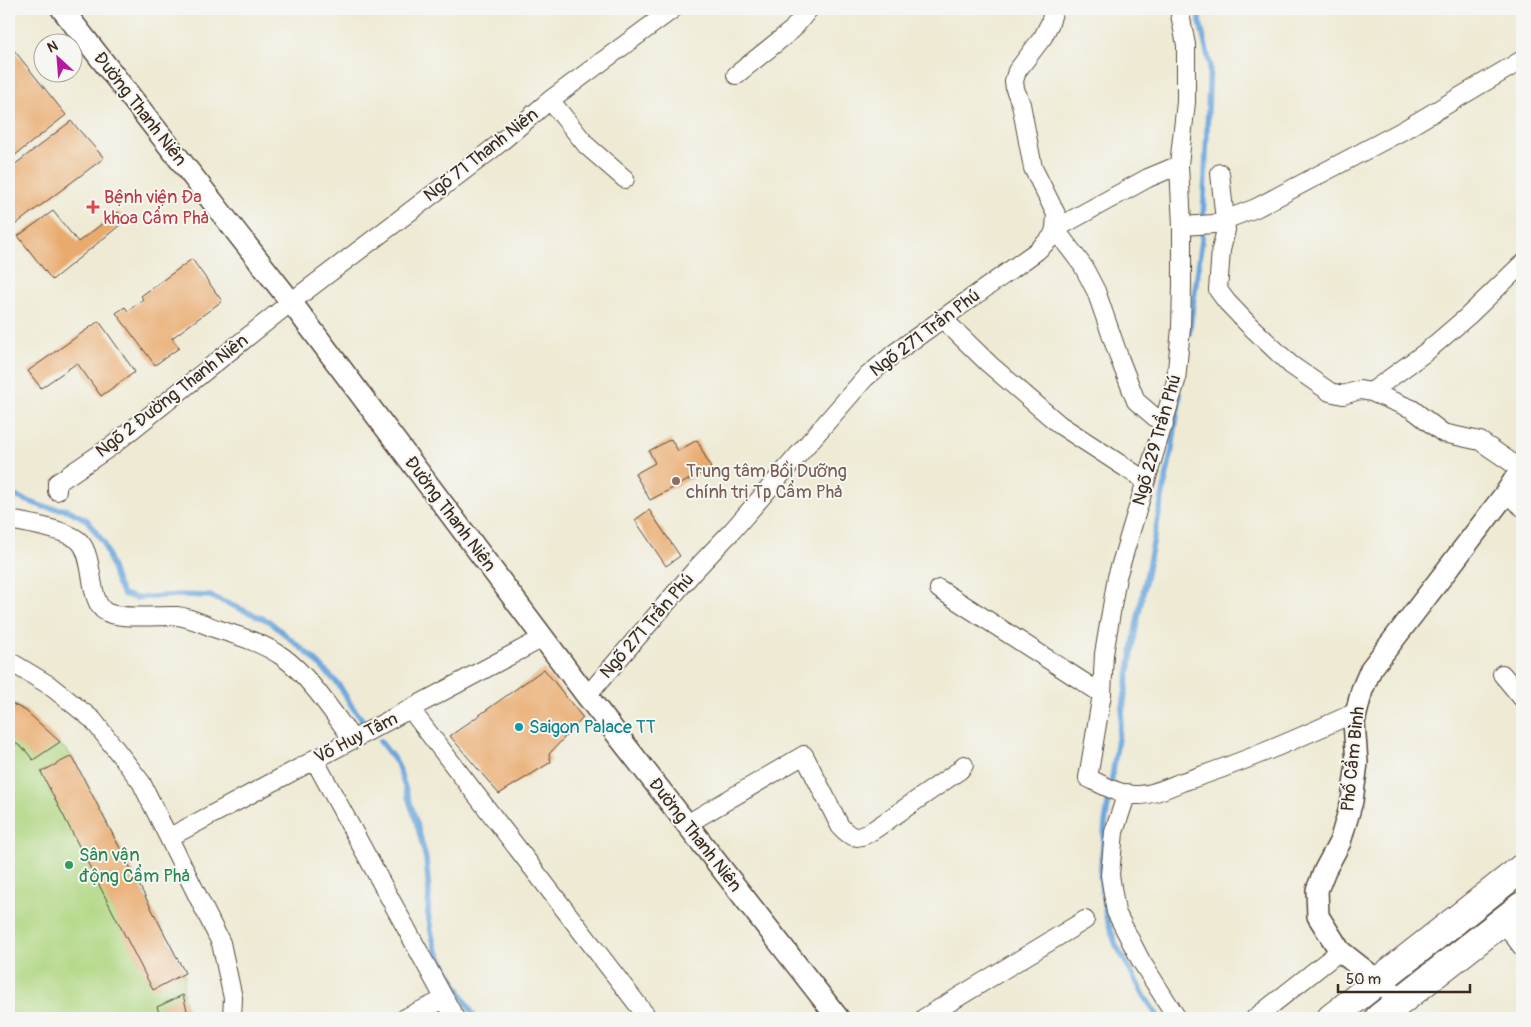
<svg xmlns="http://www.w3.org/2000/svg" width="1531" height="1027" font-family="Pangolin,sans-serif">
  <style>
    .green { fill: #aed57f; stroke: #74804e }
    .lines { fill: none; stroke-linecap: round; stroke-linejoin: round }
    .stream { stroke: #6ca7dc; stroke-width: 5.5 }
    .building { fill: #e9aa6d }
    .minor-casing { stroke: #564739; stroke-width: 20 }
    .tertiary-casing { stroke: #564739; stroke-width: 24 }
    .trunk-casing { stroke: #564739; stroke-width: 30 }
    .minor { stroke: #fff; stroke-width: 18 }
    .tertiary { stroke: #fff; stroke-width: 21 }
    .trunk { stroke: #fff; stroke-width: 28 }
    .health-dot { fill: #e0444e; stroke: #f6f6f2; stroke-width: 2 }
    .education-dot { fill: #8d6e63; stroke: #f6f6f2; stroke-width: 2 }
    .culture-dot { fill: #0f9aa8; stroke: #f6f6f2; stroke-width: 2 }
    .leisure-dot { fill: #2e9e5b; stroke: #f6f6f2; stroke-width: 2 }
    .labels { text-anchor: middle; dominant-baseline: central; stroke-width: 4; stroke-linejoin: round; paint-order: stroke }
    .street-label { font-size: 18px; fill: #3b2a1e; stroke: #f6f6f2 }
    .health-label { font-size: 18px; fill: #be3a42; stroke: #f6f6f2; text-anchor: start }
    .education-label { font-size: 18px; fill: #785e54; stroke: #f6f6f2; text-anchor: start }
    .culture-label { font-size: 18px; fill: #0d838f; stroke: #f6f6f2; text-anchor: start }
    .leisure-label { font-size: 18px; fill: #27864d; stroke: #f6f6f2; text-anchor: start }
  </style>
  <rect width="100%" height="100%" fill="#f6f6f2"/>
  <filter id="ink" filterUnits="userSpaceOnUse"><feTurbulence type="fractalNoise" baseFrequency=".02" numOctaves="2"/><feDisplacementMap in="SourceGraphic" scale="10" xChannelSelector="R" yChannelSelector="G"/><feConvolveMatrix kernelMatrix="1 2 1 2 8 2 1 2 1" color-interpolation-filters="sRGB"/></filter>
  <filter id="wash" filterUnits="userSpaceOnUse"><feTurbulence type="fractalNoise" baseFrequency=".0096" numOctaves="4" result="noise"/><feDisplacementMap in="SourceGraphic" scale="20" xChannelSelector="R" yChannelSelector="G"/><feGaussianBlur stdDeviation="1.12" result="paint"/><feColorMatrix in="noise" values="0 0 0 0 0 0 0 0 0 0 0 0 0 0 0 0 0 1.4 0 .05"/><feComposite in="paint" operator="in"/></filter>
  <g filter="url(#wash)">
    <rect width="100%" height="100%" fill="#eeead4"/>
    <!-- green -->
    <path class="green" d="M 9,702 L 26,711 L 72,756 L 185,973 L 183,995 L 189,1018 L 9,1018 Z"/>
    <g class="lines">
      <!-- stream -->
      <path class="stream" d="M 1189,334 L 1202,240 L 1210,65 L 1197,9
        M 9,494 L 44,507 L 68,510 L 87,520 L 104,543 L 117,583 L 123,594 L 136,598 L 179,595 L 210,596 L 269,621 L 313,658 L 339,685 L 353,708 L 365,723
        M 380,741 L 397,763 L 417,824 L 426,859 L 429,892 L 428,913 L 431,931 L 435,947 L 475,1018
        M 1159,1018 L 1145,997 L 1116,945 L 1106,916 L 1100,876 L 1105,824 L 1119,732 L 1136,627 L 1172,449 L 1180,395"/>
    </g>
    <g id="blocks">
      <!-- building -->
      <path class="building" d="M 9,44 L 66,115 L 9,160 Z
        M 71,121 L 104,158 L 12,227 L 9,222 L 9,169 Z
        M 53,211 L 78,242 L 118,212 L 125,221 L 52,280 L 18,236 Z
        M 192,259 L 222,301 L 172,338 L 179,348 L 155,365 L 116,313 L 125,307 L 128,311 L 143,299 L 141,296 Z
        M 99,321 L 135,372 L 101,396 L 77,363 L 41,388 L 28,371 Z
        M 671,439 L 678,451 L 697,440 L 711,468 L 650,500 L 635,474 L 655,463 L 649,451 Z
        M 649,510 L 680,556 L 666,566 L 635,520 Z
        M 544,669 L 583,718 L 549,754 L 551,762 L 499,794 L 450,736 Z
        M 9,702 L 26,711 L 60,742 L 33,760 L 26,751 L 9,738 Z
        M 72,756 L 185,973 L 153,990 L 41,772 Z
        M 183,995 L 189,1018 L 161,1018 L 157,1007 Z"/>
    </g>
  </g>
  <g filter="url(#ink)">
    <use href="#blocks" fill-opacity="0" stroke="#564739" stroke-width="1"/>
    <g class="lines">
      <!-- minor casing -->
      <g class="minor-casing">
        <path id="minor" d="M 1179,9 L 1186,45 L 1186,102 L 1179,165 L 1182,226 L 1182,286 L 1181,328 L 1176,381 L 1117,577 L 1104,654 L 1102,694 L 1088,778 C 1103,785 1121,796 1138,795 C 1153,795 1169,787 1182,782 C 1242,763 1299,738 1356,712
          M 736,75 L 792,30 L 809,9
          M 550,100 L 587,146 L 625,179
          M 1220,173 L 1226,230 L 1221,250 L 1218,290 L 1227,302 L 1248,324 L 1291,365 L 1330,392 L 1343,395 L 1360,390 L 1371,392 L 1412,409 L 1443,433 L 1480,441 L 1521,469
          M 1182,226 L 1214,224 L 1256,208 L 1402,131 L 1522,60
          M 942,318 L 989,364 L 1060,425 L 1146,481
          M 1371,392 L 1426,352 L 1468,316 L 1522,264
          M 1164,425 L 1136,401 L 1120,360 L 1096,291 L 1083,266 L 1055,229 L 1148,178 L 1179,165
          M 57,491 L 57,483 L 113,445 L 291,302 L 495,147 L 550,100 L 673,9
          M 1506,493 L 1522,507
          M 9,520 C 25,523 69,530 80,542 C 95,558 88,602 106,612 C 121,620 159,615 177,616 C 190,617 205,625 217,629 C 239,636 263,643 283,657 C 309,676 334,714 353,740
          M 939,589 L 1102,694
          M 9,661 L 49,685 L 93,720 L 141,782 L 221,943 L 233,998 L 232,1018
          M 1502,674 L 1522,698
          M 587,696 L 695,570 L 732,531 L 865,378 L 896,352 L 1037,251 L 1052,237 L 1055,229 L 1056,214 L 1033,168 L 1021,104 L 1015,89 L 1014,81 L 1017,71 L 1043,37 L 1050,23 L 1054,9
          M 411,710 L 648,1018
          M 314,759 L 455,1018
          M 1127,793 L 1114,832 L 1110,875 L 1116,912 L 1141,961 L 1177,1018
          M 687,824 L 804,755 L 840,826 C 853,841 859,839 875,829 L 960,770 L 964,765
          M 170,837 L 543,638
          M 1502,920 L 1522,947
          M 405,1018 L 445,999
          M 924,1018 L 1085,920
          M 1255,1018 L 1340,951"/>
      </g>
      <!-- tertiary casing -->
      <g class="tertiary-casing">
        <path id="tertiary" d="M 62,9 L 291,302 L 587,696 L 838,1018
          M 1402,1000 L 1340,951 L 1318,916 L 1317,890 L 1325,870 L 1340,842 L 1352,801 L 1357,763 L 1354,722 L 1362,690 L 1371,669 L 1506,493 L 1522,468"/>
      </g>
      <!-- trunk casing -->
      <g class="trunk-casing">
        <path id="trunk" d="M 1331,1018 L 1522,868
          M 1379,1018 L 1522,906"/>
      </g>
      <!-- minor -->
      <use href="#minor" class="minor"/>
      <!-- tertiary -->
      <use href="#tertiary" class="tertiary"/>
      <!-- trunk -->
      <use href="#trunk" class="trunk"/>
    </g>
  </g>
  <!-- markers -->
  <path class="health-dot" d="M90.5 199.5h5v5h5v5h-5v5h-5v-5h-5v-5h5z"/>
  <circle class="education-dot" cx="676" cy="481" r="5"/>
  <circle class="culture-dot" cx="519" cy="727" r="5"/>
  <circle class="leisure-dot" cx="69" cy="865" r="5"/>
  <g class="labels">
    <!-- street labels -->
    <g class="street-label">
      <text transform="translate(140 109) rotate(52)">Đường Thanh Niên</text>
      <text transform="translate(481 155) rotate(-38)">Ngõ 71 Thanh Niên</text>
      <text transform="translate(925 333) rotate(-37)">Ngõ 271 Trần Phú</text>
      <text transform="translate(172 396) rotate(-38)">Ngõ 2 Đường Thanh Niên</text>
      <text transform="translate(1157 440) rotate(-74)">Ngõ 229 Trần Phú</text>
      <text transform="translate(450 514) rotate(53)">Đường Thanh Niên</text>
      <text transform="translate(647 626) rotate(-49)">Ngõ 271 Trần Phú</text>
      <text transform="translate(356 738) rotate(-27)">Võ Huy Tâm</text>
      <text transform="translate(1353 759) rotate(-84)">Phố Cẩm Bình</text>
      <text transform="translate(695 835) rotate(52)">Đường Thanh Niên</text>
    </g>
    <!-- health labels -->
    <g class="health-label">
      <text x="104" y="197">Bệnh viện Đa<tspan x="104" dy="21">khoa Cẩm Phả</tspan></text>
    </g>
    <!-- education labels -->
    <g class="education-label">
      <text x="686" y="471">Trung tâm Bồi Dưỡng<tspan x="686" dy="21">chính trị Tp Cẩm Phả</tspan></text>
    </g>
    <!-- culture labels -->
    <g class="culture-label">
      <text x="529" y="727">Saigon Palace TT</text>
    </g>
    <!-- leisure labels -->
    <g class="leisure-label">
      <text x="79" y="855">Sân vận<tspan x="79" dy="21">động Cẩm Phả</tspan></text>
    </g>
  </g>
  <!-- margin -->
  <rect width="1531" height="1027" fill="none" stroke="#f6f6f2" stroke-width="30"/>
  <!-- north arrow -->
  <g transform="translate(58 58) rotate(334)"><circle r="24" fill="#f6f6f2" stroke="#aba49d"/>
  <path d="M0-4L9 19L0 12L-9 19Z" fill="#b5179e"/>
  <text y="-8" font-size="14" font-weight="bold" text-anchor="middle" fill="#3b2a1e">N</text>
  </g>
  <!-- scale -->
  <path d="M1338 984v8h132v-8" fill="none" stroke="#3b2a1e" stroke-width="2.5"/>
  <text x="1346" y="984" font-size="15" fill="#3b2a1e" stroke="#f6f6f2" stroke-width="4" paint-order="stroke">50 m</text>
</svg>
